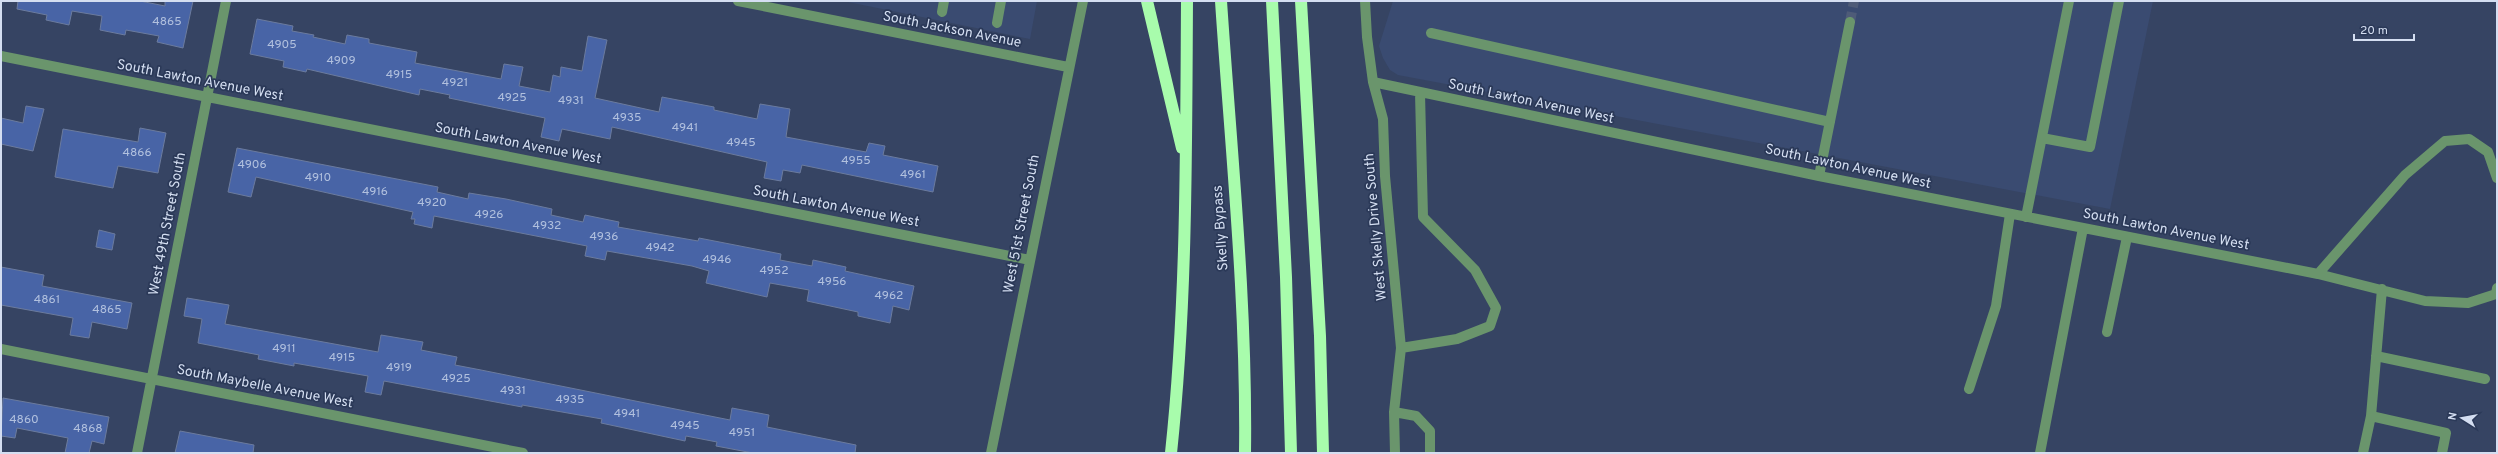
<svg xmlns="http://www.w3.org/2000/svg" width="2498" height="454" font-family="Overpass,sans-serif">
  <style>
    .built { fill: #3a4b71 }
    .building { fill: #4864a6; stroke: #6b7b9e }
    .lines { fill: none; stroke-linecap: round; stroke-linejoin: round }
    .minor-tunnel { stroke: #4e5b78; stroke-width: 10; stroke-dasharray: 10 5; stroke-linecap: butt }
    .minor { stroke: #6a956c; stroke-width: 10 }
    .highway { stroke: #a8fcac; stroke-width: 12 }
    .labels { text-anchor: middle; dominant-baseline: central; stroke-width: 3.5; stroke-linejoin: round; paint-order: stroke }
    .number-label { font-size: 12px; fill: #b1c0de }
    .street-label { font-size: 14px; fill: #d4def1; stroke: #2b3958 }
  </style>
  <rect width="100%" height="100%" fill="#364463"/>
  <!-- built -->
  <path class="built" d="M 843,1 L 1037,1 L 1030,39 Z
    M 1393,1 L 2153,1 L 2110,209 L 1398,75 L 1390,70 L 1383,58 L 1379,46 Z"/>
  <!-- building -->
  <path class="building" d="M 18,1 L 140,1 L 165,6 L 165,1 L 193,1 L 183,48 L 157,42 L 159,36 L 126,30 L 125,35 L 100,30 L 102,16 L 72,11 L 69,25 L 46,20 L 47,15 L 17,9 Z
    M 257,19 L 293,26 L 292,31 L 314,35 L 313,37 L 345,44 L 347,35 L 369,39 L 369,43 L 417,52 L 415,63 L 501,79 L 504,64 L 523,67 L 519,86 L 550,92 L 553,75 L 560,77 L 561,67 L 582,71 L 588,36 L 607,40 L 595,98 L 659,112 L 662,97 L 714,107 L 714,110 L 757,119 L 760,104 L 790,109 L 786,137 L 866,152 L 869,143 L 885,146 L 883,155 L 938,166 L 933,192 L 802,165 L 800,173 L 783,170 L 781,181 L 764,178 L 767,162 L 612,127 L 610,139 L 562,129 L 559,141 L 541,137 L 545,118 L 449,98 L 450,95 L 420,89 L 419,95 L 307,69 L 306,72 L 283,67 L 284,61 L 250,54 Z
    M 26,106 L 44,109 L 33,151 L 1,144 L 1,118 L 23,123 Z
    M 140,128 L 166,133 L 158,173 L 118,166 L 113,188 L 55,177 L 63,129 L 138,142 Z
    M 237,148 L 438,187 L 437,192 L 468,199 L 469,193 L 506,199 L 552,209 L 551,215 L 583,222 L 585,215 L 619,222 L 618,227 L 698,241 L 699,238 L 781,254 L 780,260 L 812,266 L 813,260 L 846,267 L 845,271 L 914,286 L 909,310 L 893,306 L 890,323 L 858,316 L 858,312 L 807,301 L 809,290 L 770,283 L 767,297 L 745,292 L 706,283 L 709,271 L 692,266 L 607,251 L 605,260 L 585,256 L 587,246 L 434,216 L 432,228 L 414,224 L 415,219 L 411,219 L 413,212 L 256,177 L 251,197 L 228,192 Z
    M 99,230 L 115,234 L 112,250 L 96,247 Z
    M 1,267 L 44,275 L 42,286 L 132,303 L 127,329 L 92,322 L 89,338 L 70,335 L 73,318 L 1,305 Z
    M 187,298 L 229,305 L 225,324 L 378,352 L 381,335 L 423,342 L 421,350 L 457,357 L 455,365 L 481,370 L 730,420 L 732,408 L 769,415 L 767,427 L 856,445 L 855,453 L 753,453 L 716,446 L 717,442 L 686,436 L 685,441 L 601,423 L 602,419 L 522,405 L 522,407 L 384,381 L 381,395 L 365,392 L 368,376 L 294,363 L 294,366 L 258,359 L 259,355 L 198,343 L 202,319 L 184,316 Z
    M 3,398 L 109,417 L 104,444 L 92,441 L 89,453 L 65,453 L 68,438 L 17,428 L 15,438 L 1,436 Z
    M 180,431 L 254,445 L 253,453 L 175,453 Z"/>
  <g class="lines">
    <!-- minor-tunnel -->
    <path class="minor-tunnel" d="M 1850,22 L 1854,1"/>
    <!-- minor -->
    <path class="minor" d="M 738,1 L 1068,67
      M 1365,1 L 1367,37 L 1373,82 L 1383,119 L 1385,176 L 1401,348 L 1394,412 L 1395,453
      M 942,12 L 944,1
      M 997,23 L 1001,1
      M 1431,33 L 1830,122
      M 1,56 L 1030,260
      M 1373,82 L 1819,176 L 2318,274 L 2425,301 L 2468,303 L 2496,294 L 2497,288
      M 2042,138 L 2090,147 L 2119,1
      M 1819,176 L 1850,22
      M 2026,217 L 2069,1
      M 2318,274 L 2405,175 L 2445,141 L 2469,139 L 2488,152 L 2497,178
      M 2107,332 L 2127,237
      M 1401,348 L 1457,339 L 1490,326 L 1496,308 L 1475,270 L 1423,217 L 1420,93
      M 1,349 L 523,453
      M 2376,356 L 2485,379
      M 1969,389 L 1996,306 L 2010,214
      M 1394,412 L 1416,416 L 1430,431 L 1430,453
      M 2371,416 L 2446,433 L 2442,453
      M 137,453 L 226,1
      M 991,453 L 1083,1
      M 2040,453 L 2083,228
      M 2363,453 L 2371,416 L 2382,289"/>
    <!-- highway -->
    <path class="highway" d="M 1147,1 L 1182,148
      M 1221,1 C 1231,151 1247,302 1245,453
      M 1272,1 L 1286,277 L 1291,453
      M 1301,1 L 1320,336 L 1323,453
      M 1171,453 C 1187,303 1186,151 1187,1"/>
  </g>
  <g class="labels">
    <!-- number labels -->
    <g class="number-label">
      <text x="167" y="22">4865</text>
      <text x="282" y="45">4905</text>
      <text x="341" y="61">4909</text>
      <text x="399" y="75">4915</text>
      <text x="455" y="83">4921</text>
      <text x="512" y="98">4925</text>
      <text x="571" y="101">4931</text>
      <text x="627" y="118">4935</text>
      <text x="685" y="128">4941</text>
      <text x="741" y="143">4945</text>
      <text x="137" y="153">4866</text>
      <text x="856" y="161">4955</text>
      <text x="252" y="165">4906</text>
      <text x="913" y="175">4961</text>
      <text x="318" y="178">4910</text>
      <text x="375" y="192">4916</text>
      <text x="432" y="203">4920</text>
      <text x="489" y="215">4926</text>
      <text x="547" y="226">4932</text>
      <text x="604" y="237">4936</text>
      <text x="660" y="248">4942</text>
      <text x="717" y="260">4946</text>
      <text x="774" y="271">4952</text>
      <text x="832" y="282">4956</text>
      <text x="889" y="296">4962</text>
      <text x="47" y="300">4861</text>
      <text x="107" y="310">4865</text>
      <text x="284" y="349">4911</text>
      <text x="342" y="358">4915</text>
      <text x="399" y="368">4919</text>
      <text x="456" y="379">4925</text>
      <text x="513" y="391">4931</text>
      <text x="570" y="400">4935</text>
      <text x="627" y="414">4941</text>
      <text x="24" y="420">4860</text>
      <text x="685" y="426">4945</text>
      <text x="88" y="429">4868</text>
      <text x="742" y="433">4951</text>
    </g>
    <!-- street labels -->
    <g class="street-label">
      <text transform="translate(952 30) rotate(11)">South Jackson Avenue</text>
      <text transform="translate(200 81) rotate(11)">South Lawton Avenue West</text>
      <text transform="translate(1531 102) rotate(12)">South Lawton Avenue West</text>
      <text transform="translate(518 144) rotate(11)">South Lawton Avenue West</text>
      <text transform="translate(1848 167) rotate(12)">South Lawton Avenue West</text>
      <text transform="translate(836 207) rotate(11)">South Lawton Avenue West</text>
      <text transform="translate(168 224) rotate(-79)">West 49th Street South</text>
      <text transform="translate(1022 224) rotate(-79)">West 51st Street South</text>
      <text transform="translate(1376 227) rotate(-95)">West Skelly Drive South</text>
      <text transform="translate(1221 228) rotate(-94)">Skelly Bypass</text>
      <text transform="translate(2166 230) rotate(11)">South Lawton Avenue West</text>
      <text transform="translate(265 387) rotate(11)">South Maybelle Avenue West</text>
    </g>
  </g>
  <!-- border -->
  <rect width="2498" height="454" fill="none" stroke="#d4def1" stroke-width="4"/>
  <!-- north arrow -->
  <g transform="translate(2462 418) rotate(281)" stroke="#2b3958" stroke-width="3" paint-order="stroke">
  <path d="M0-3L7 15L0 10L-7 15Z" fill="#d4def1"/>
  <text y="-6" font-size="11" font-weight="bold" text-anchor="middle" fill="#d4def1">N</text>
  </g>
  <!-- scale -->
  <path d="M2354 34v6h60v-6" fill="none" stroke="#d4def1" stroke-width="2"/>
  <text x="2360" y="34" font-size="12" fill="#d4def1" stroke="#2b3958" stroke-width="3" paint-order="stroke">20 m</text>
</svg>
